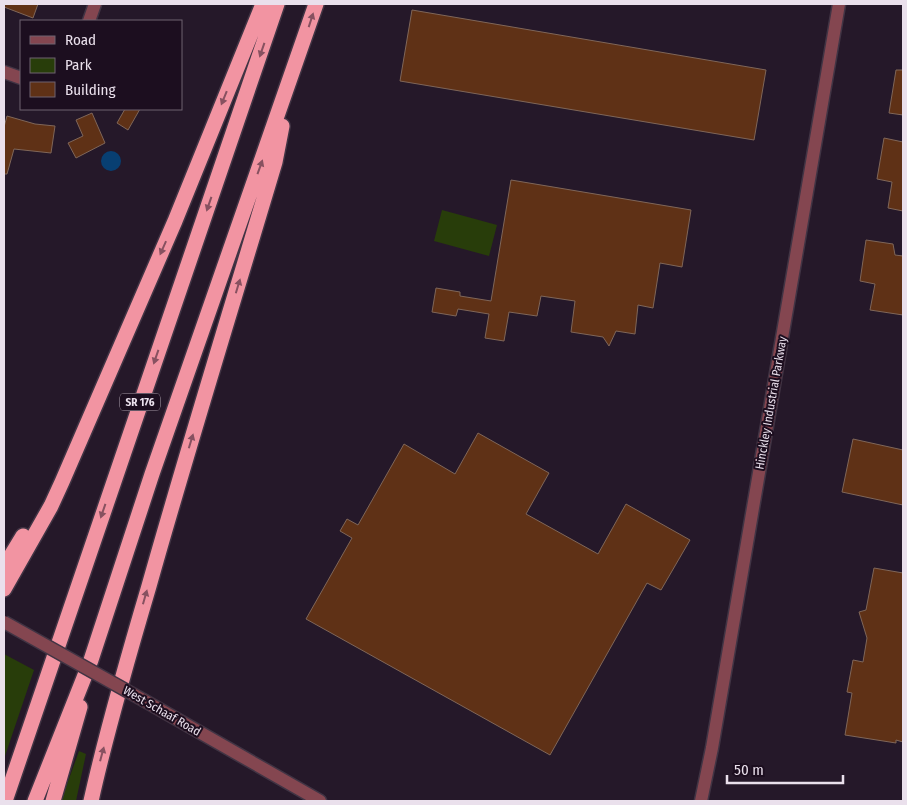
<svg xmlns="http://www.w3.org/2000/svg" width="907" height="805" font-family="'Fira Sans Condensed',sans-serif">
  <style>
    .green { fill: #283d0a }
    .water { fill: #083f72 }
    .building { fill: #5f3116; stroke: #7f6659 }
    .lines { fill: none; stroke-linecap: round; stroke-linejoin: round }
    .minor-casing { stroke: #413444; stroke-width: 15 }
    .highway-casing { stroke: #413444; stroke-width: 18 }
    .minor { stroke: #844650; stroke-width: 12 }
    .highway { stroke: #f294a2; stroke-width: 15 }
    .minor-bridge-casing { stroke: #413444; stroke-width: 15; stroke-linecap: butt }
    .minor-bridge { stroke: #844650; stroke-width: 12 }
    .oneway { fill: #875160 }
    .labels { text-anchor: middle; dominant-baseline: central; stroke-width: 4; stroke-linejoin: round; paint-order: stroke }
    .shield { fill: #1c0e1f; stroke: #aca1ae; stroke-width: 1 }
    .shield-label { font-size: 11px; font-weight: bold; fill: #eae0ec }
    .street-label { font-size: 12px; fill: #eae0ec; stroke: #1c0e1f }
  </style>
  <rect width="100%" height="100%" fill="#251829"/>
  <!-- green -->
  <path class="green" d="M 442,210 L 497,225 L 489,256 L 434,241 Z
    M 4,654 L 34,670 L 4,759 Z
    M 79,751 L 86,754 L 76,801 L 61,801 Z"/>
  <!-- water -->
  <path class="water" d="M101 161a10 10 0 1 1 20 0a10 10 0 1 1-20 0Z"/>
  <!-- building -->
  <path class="building" d="M 4,4 L 38,4 L 33,18 L 4,7 Z
    M 412,10 L 766,70 L 754,140 L 400,81 Z
    M 896,70 L 903,70 L 903,115 L 889,113 Z
    M 125,109 L 140,109 L 128,130 L 117,123 Z
    M 92,113 L 105,143 L 76,158 L 68,143 L 83,136 L 76,120 Z
    M 7,116 L 35,124 L 55,126 L 51,153 L 14,149 L 7,174 L 4,174 L 4,127 Z
    M 884,138 L 903,142 L 903,211 L 888,208 L 892,182 L 877,179 Z
    M 511,180 L 691,210 L 682,267 L 660,263 L 653,308 L 638,305 L 635,334 L 616,331 L 609,346 L 603,337 L 571,332 L 575,301 L 541,296 L 537,316 L 509,312 L 504,341 L 485,338 L 489,314 L 458,309 L 456,316 L 432,312 L 436,288 L 460,292 L 460,296 L 491,301 Z
    M 866,240 L 893,244 L 895,255 L 903,256 L 903,315 L 870,310 L 875,284 L 860,281 Z
    M 478,433 L 549,473 L 526,514 L 598,554 L 626,504 L 690,540 L 661,590 L 647,583 L 550,755 L 306,619 L 352,538 L 340,531 L 347,519 L 358,525 L 404,444 L 455,474 Z
    M 853,439 L 903,450 L 903,505 L 842,492 Z
    M 874,568 L 903,573 L 903,742 L 896,740 L 896,743 L 845,735 L 852,693 L 847,692 L 853,660 L 863,662 L 867,638 L 859,612 L 866,610 Z"/>
  <g class="lines">
    <!-- minor casing -->
    <g class="minor-casing">
      <path id="minor" d="M 89,21 L 95,4
        M 4,72 L 21,78
        M 145,701 L 320,801
        M 701,801 L 712,748 L 839,4"/>
    </g>
    <!-- highway casing -->
    <g class="highway-casing">
      <path id="highway" d="M 4,567 L 23,536
        M 4,589 L 51,506 L 62,482 L 175,221 L 263,4
        M 5,801 L 277,4
        M 35,801 L 91,660 L 152,474 L 316,4
        M 53,801 L 80,707
        M 91,801 C 107,729 128,657 149,586 C 189,444 233,303 275,162 L 282,126"/>
    </g>
    <!-- minor -->
    <use href="#minor" class="minor"/>
    <!-- highway -->
    <use href="#highway" class="highway"/>
    <!-- minor-bridge casing -->
    <g class="minor-bridge-casing">
      <path id="minor-bridge" d="M 4,622 L 145,701"/>
    </g>
    <!-- minor-bridge -->
    <use href="#minor-bridge" class="minor-bridge"/>
  </g>
  <!-- one-way arrows -->
  <defs><path id="oneway-solid" d="M-6-.8H1V-3.2L6.5 0L1 3.2V.8H-6Z" transform="scale(1.25)"/></defs>
  <g class="oneway">
    <use href="#oneway-solid" transform="translate(311 20) rotate(-72)"/>
    <use href="#oneway-solid" transform="translate(262 50) rotate(109)"/>
    <use href="#oneway-solid" transform="translate(224 98) rotate(112)"/>
    <use href="#oneway-solid" transform="translate(260 167) rotate(-70)"/>
    <use href="#oneway-solid" transform="translate(209 204) rotate(109)"/>
    <use href="#oneway-solid" transform="translate(163 248) rotate(114)"/>
    <use href="#oneway-solid" transform="translate(238 286) rotate(-73)"/>
    <use href="#oneway-solid" transform="translate(156 357) rotate(109)"/>
    <use href="#oneway-solid" transform="translate(191 441) rotate(-73)"/>
    <use href="#oneway-solid" transform="translate(103 511) rotate(109)"/>
    <use href="#oneway-solid" transform="translate(145 597) rotate(-74)"/>
    <use href="#oneway-solid" transform="translate(102 754) rotate(-75)"/>
  </g>
  <g class="labels">
    <!-- shield labels -->
    <rect class="shield" x="120" y="393.5" width="40" height="17" rx="4"/>
    <g class="shield-label">
      <text x="140" y="402">SR 176</text>
    </g>
    <!-- street labels -->
    <g class="street-label">
      <text transform="translate(771 403) rotate(-80)">Hinckley Industrial Parkway</text>
      <text transform="translate(162 711) rotate(30)">West Schaaf Road</text>
    </g>
  </g>
  <!-- border -->
  <rect width="907" height="805" fill="none" stroke="#eae0ec" stroke-width="10"/>
  <!-- legend -->
  <rect x="20" y="20" width="162" height="90" fill="#1c0e1f" stroke="#6e6271"/>
  <rect x="30" y="36" width="25" height="8" fill="#844650" stroke="#6e6271"/>
  <text x="65" y="45" font-size="15" fill="#eae0ec">Road</text>
  <rect x="30" y="58" width="25" height="15" fill="#283d0a" stroke="#6e6271"/>
  <text x="65" y="70" font-size="15" fill="#eae0ec">Park</text>
  <rect x="30" y="82" width="25" height="15" fill="#5f3116" stroke="#6e6271"/>
  <text x="65" y="95" font-size="15" fill="#eae0ec">Building</text>
  <!-- scale -->
  <path d="M727 775v8h116v-8" fill="none" stroke="#eae0ec" stroke-width="2.5"/>
  <text x="734" y="775" font-size="15" fill="#eae0ec" stroke="#1c0e1f" stroke-width="4" paint-order="stroke">50 m</text>
</svg>
